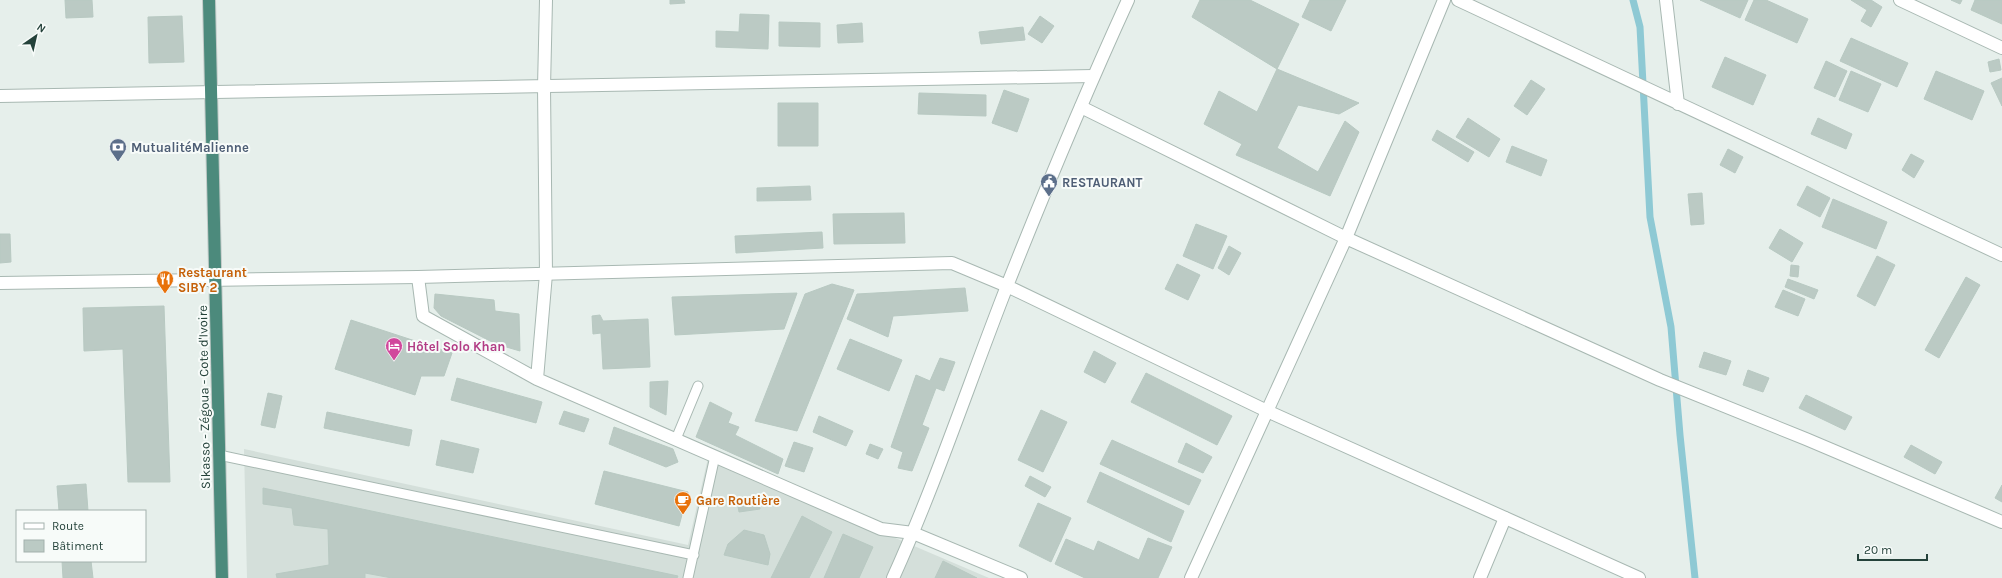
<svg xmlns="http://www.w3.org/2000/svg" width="2002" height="578" font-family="Karla,sans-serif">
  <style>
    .built { fill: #d4dfda }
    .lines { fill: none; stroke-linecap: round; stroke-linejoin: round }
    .stream { stroke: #8ec9d4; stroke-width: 7 }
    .building { fill: #bbcac4; stroke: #b8c9c2 }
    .service-casing { stroke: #a8b8b2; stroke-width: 11 }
    .minor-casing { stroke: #a8b8b2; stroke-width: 14 }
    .tertiary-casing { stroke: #a8b8b2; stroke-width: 14 }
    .trunk-casing { stroke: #c2cac8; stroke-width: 14 }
    .service { stroke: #fff; stroke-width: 9 }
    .minor { stroke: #fff; stroke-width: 12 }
    .tertiary { stroke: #fff; stroke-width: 12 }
    .trunk { stroke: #4c8a7c; stroke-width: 12 }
    .labels { text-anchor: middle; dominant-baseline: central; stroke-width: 4; stroke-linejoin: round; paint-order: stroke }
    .service-label { font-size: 13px; font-weight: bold; fill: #4e5e75; stroke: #f7fbf9; text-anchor: start }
    .food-label { font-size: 13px; font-weight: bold; fill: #c56008; stroke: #f7fbf9; text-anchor: start }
    .hotel-label { font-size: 13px; font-weight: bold; fill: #b23c85; stroke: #f7fbf9; text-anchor: start }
    .street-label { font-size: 13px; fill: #24423a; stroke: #f7fbf9 }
  </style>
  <rect width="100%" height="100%" fill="#e6efeb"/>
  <!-- built -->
  <path class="built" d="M 244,449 L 688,545 L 708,458 L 989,578 L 247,578 Z"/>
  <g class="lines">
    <!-- stream -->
    <path class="stream" d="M 1633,0 L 1640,27 L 1650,217 L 1671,327 L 1680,435 L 1695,578"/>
  </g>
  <!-- building -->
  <path class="building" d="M 65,0 L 92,0 L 93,17 L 66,18 Z
    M 670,0 L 684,0 L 685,3 L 670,4 Z
    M 1200,0 L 1250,0 L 1299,24 L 1277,69 L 1192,17 Z
    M 1310,0 L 1346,0 L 1331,31 L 1302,17 Z
    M 1700,0 L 1748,0 L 1740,18 Z
    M 1754,0 L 1766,0 L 1808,19 L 1797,43 L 1745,20 Z
    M 1851,0 L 1871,0 L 1882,7 L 1871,27 L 1861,21 L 1867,10 Z
    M 1951,0 L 1962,0 L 1960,4 Z
    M 1975,0 L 2002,0 L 2002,24 L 1971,10 Z
    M 740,14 L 769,15 L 768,49 L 716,47 L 716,31 L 739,32 Z
    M 182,16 L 184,62 L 149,63 L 148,17 Z
    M 1040,16 L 1054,26 L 1042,43 L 1028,34 Z
    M 779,22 L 820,23 L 820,47 L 779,46 Z
    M 862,23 L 863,42 L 838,43 L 837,25 Z
    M 1023,27 L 1025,40 L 981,44 L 979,32 Z
    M 1851,38 L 1908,63 L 1897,87 L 1840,61 Z
    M 1725,57 L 1766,75 L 1753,105 L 1712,87 Z
    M 1999,59 L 2001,70 L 1990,72 L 1988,62 Z
    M 1826,61 L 1847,71 L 1835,97 L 1814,88 Z
    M 1277,69 L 1359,103 L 1339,114 L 1298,105 L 1277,148 L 1318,172 L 1345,121 L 1359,132 L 1330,196 L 1236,155 L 1242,144 L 1204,124 L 1219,91 L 1257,112 Z
    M 1851,71 L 1881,84 L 1868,112 L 1839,100 Z
    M 1936,71 L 1984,91 L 1972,120 L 1924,99 Z
    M 2002,78 L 2002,106 L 1991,83 Z
    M 1531,80 L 1545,89 L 1527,115 L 1514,106 Z
    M 1004,90 L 1029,99 L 1017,132 L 992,123 Z
    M 919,93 L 986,95 L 986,116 L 918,114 Z
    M 778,103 L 818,103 L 818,146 L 778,146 Z
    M 1468,118 L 1500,139 L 1489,157 L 1456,137 Z
    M 1818,118 L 1852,134 L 1846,149 L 1811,134 Z
    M 1437,130 L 1474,152 L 1468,162 L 1432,140 Z
    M 1512,146 L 1547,160 L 1541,176 L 1506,162 Z
    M 1728,149 L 1743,157 L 1735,173 L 1720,165 Z
    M 1911,154 L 1924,161 L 1914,178 L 1902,170 Z
    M 810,186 L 811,200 L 757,201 L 757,188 Z
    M 1807,186 L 1830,198 L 1820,217 L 1797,205 Z
    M 1702,193 L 1704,224 L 1691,225 L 1688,194 Z
    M 1833,199 L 1887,222 L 1876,249 L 1822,227 Z
    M 904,213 L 905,243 L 834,244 L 833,214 Z
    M 1196,224 L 1227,236 L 1213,269 L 1183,256 Z
    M 1780,229 L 1803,243 L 1792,262 L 1769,248 Z
    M 822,232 L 823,248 L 736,253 L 735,236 Z
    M 0,234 L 10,234 L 11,262 L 0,263 Z
    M 1229,246 L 1241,253 L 1229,275 L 1218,268 Z
    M 1877,256 L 1895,265 L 1875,306 L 1857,296 Z
    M 1177,264 L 1200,275 L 1188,300 L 1165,289 Z
    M 1791,265 L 1799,266 L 1798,277 L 1790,276 Z
    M 1966,277 L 1980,285 L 1939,358 L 1925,350 Z
    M 1788,279 L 1818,290 L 1814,299 L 1785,287 Z
    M 832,284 L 854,290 L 797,431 L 755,421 L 805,294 Z
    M 965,288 L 968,311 L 893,316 L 888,337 L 847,319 L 857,294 Z
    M 1783,290 L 1805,299 L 1798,316 L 1775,307 Z
    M 797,293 L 784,329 L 675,335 L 672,297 Z
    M 435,294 L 494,300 L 495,311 L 519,314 L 520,351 L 496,344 L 441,316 L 434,308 Z
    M 164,306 L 170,482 L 128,482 L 123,349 L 84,351 L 83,308 Z
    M 600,315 L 603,321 L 648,319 L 650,367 L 603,369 L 601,333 L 593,334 L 592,316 Z
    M 351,320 L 452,353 L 444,376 L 421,376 L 415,395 L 335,369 Z
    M 850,339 L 902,360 L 889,391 L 837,369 Z
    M 1094,351 L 1116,363 L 1105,383 L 1084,372 Z
    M 1704,352 L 1731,361 L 1726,375 L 1699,367 Z
    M 940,358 L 955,362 L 944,391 L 936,388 L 922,425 L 929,428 L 912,471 L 898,468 L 903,452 L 891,447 L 916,375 L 930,381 Z
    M 1748,370 L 1769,378 L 1763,392 L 1743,385 Z
    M 1146,373 L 1232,416 L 1217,445 L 1131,402 Z
    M 457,378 L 542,402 L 536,423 L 451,400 Z
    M 668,381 L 666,415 L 650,407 L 650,382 Z
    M 268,393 L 282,396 L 275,428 L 261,425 Z
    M 1806,395 L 1852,417 L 1845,430 L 1799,408 Z
    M 710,402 L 732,413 L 728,423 L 739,427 L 735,435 L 783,459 L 778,474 L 696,437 Z
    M 1041,410 L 1067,422 L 1043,472 L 1018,460 Z
    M 564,411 L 589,419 L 584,432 L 559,424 Z
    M 327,412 L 412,430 L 409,446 L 324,428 Z
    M 819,416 L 853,431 L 846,446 L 813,432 Z
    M 614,427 L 673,449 L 678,462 L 666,467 L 609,444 Z
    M 441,440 L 479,449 L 473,473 L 436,465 Z
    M 1112,440 L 1201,480 L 1189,505 L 1100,464 Z
    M 794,442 L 813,448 L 804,472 L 785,466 Z
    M 1186,443 L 1212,457 L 1203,473 L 1178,462 Z
    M 870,444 L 883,449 L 878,459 L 866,454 Z
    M 1911,445 L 1942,462 L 1935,474 L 1904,457 Z
    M 604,471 L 688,492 L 679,526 L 595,504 Z
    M 1100,472 L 1184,511 L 1171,542 L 1087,502 Z
    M 1030,476 L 1051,487 L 1045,497 L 1025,486 Z
    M 86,484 L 88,511 L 59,511 L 57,486 Z
    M 2002,485 L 2002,502 L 1995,498 Z
    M 263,488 L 678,576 L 677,578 L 392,578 L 365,573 L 365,578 L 277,578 L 276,574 L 329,565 L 328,529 L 294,525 L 292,508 L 263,504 Z
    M 758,498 L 760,509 L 739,512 L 737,501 Z
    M 1038,503 L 1071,518 L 1051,562 L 1019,546 Z
    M 802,516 L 832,532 L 809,578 L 771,578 Z
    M 744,530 L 764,535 L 770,554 L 768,565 L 724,555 L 728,544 Z
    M 843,534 L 873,547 L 859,578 L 824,578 Z
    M 1148,538 L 1172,547 L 1158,578 L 1085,578 L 1055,564 L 1066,539 L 1094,551 L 1098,541 L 1139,560 Z
    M 62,561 L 91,561 L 93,578 L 63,578 Z
    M 943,561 L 977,578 L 935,578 Z"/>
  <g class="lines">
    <!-- service casing -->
    <g class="service-casing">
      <path id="service" d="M 676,439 L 698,386
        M 219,455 L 694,555
        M 688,578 L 715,456"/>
    </g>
    <!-- minor casing -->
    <g class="minor-casing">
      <path id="minor" d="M 1458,0 L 2002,255
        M 1666,0 L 1678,104
        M 1900,0 L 2002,48
        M 0,96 L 1093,76
        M 1081,107 L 1346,238 L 1660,380 L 1806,439 L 2002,522
        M 418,277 L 423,316 L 537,379 L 881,529 L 913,533 L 1021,578
        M 537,379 L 546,274 L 544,87 L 546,0
        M 1191,578 L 1346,238 L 1444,0
        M 1480,578 L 1505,518"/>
    </g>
    <!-- tertiary casing -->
    <g class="tertiary-casing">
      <path id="tertiary" d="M 0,283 L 418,277 L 952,263 L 1007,286 L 1267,411 L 1639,578
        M 893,578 C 936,483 969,383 1007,286 C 1045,190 1085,94 1128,0"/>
    </g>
    <!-- trunk casing -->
    <g class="trunk-casing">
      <path id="trunk" d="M 209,0 L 222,578"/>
    </g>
    <!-- service -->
    <use href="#service" class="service"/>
    <!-- minor -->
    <use href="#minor" class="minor"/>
    <!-- tertiary -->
    <use href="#tertiary" class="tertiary"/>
    <!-- trunk -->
    <use href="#trunk" class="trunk"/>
  </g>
  <!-- icons -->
  <defs>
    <g id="bank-pin" transform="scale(0.9)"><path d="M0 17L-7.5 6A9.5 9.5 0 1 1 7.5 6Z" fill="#5c6f8a" stroke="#f7fbf9"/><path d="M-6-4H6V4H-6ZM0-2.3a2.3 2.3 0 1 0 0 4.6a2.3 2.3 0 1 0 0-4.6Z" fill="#fff"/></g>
    <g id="civic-pin" transform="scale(0.9)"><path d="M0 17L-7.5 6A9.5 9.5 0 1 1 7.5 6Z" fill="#5c6f8a" stroke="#f7fbf9"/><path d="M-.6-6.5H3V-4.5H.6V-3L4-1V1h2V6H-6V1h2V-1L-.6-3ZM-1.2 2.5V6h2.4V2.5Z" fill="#fff"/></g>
    <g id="restaurant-pin" transform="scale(0.9)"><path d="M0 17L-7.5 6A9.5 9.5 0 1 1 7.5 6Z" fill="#e8710a" stroke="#f7fbf9"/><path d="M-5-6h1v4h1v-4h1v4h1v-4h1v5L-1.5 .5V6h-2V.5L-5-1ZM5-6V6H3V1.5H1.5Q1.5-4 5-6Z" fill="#fff"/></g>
    <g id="hotel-pin" transform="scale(0.9)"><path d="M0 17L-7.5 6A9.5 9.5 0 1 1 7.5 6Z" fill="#d1479c" stroke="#f7fbf9"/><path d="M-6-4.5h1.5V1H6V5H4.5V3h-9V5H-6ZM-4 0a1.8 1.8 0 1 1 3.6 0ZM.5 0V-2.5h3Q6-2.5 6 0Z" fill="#fff"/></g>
    <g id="cafe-pin" transform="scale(0.9)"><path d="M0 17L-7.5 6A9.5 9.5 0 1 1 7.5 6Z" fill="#e8710a" stroke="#f7fbf9"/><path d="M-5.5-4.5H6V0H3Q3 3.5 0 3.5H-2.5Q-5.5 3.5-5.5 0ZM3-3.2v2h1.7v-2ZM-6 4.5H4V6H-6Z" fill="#fff"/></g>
  </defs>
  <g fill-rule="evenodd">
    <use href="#bank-pin" x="118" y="147"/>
    <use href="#civic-pin" x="1049" y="182"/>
    <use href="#restaurant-pin" x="165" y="279"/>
    <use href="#hotel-pin" x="394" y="346"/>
    <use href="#cafe-pin" x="683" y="500"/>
  </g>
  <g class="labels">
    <!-- service labels -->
    <g class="service-label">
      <text x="131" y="147">MutualitéMalienne</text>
      <text x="1062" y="182">RESTAURANT</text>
    </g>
    <!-- food labels -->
    <g class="food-label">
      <text x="178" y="272">Restaurant<tspan x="178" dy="15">SIBY 2</tspan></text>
      <text x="696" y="500">Gare Routière</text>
    </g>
    <!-- hotel labels -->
    <g class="hotel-label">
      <text x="407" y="346">Hôtel Solo Khan</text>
    </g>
    <!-- street labels -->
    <g class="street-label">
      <text transform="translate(204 397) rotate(-91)">Sikasso - Zégoua - Cote d'Ivoire</text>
    </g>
  </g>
  <!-- legend -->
  <rect x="16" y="510" width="130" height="52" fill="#f7fbf9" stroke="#a3b1ad"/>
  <rect x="24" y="523" width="20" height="6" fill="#ffffff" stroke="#a3b1ad"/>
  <text x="52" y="530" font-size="12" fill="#24423a">Route</text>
  <rect x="24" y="540" width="20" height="12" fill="#bbcac4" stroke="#a3b1ad"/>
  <text x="52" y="550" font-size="12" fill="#24423a">Bâtiment</text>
  <!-- north arrow -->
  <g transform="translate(36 36) rotate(34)" stroke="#f7fbf9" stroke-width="3" paint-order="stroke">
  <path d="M0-3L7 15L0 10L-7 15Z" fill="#24423a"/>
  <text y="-6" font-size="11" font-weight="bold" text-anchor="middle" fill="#24423a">N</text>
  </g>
  <!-- scale -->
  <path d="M1858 554v6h69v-6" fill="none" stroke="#24423a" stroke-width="2"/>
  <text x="1864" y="554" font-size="12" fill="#24423a" stroke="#f7fbf9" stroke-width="3" paint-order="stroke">20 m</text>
</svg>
